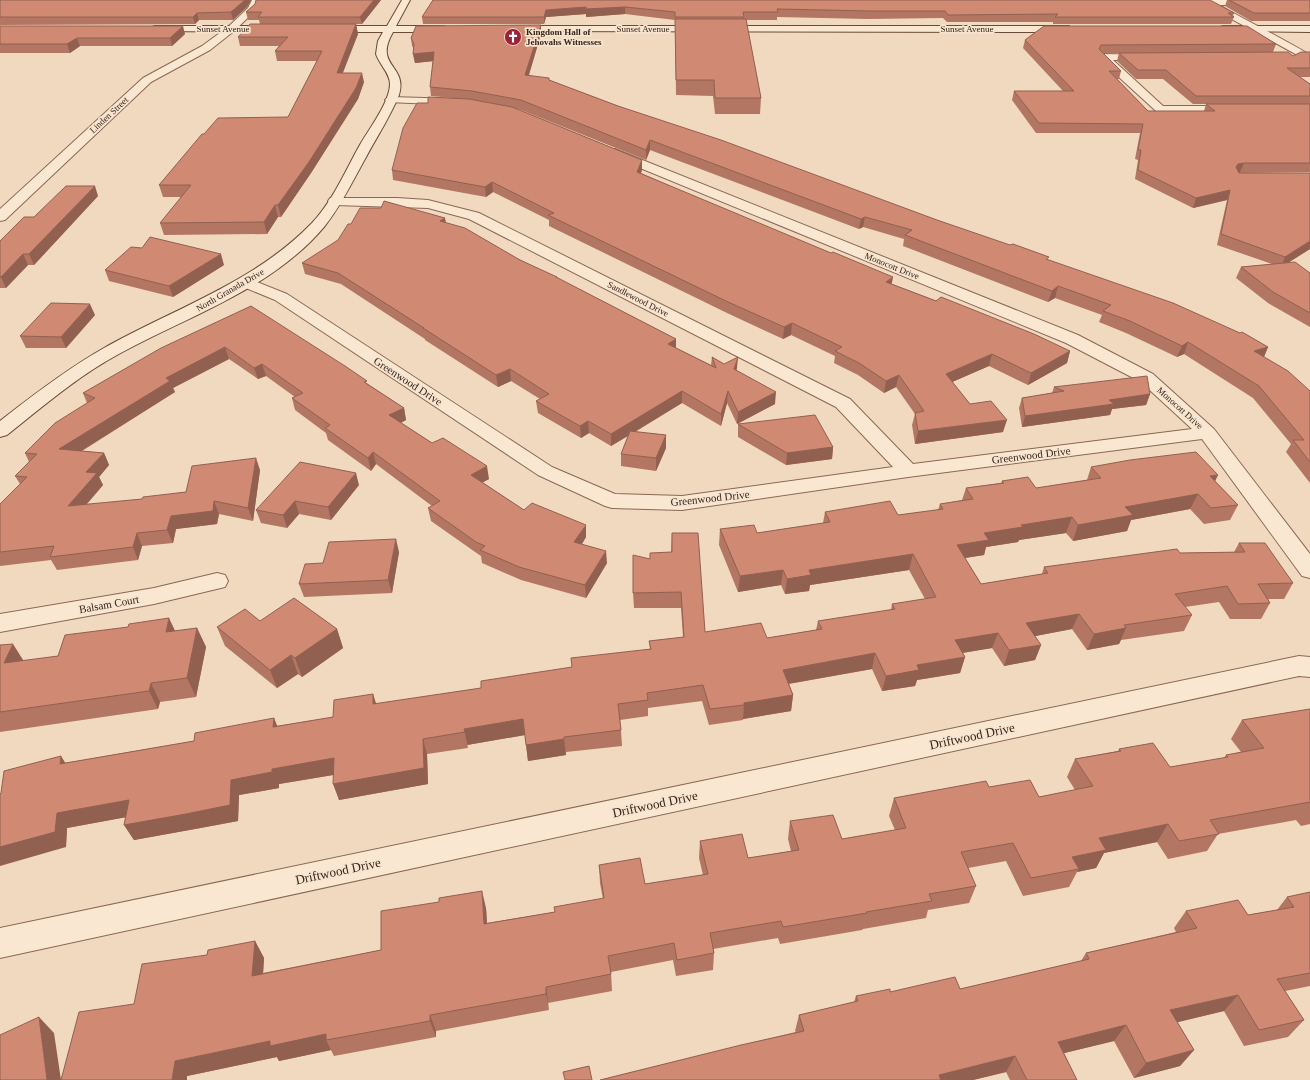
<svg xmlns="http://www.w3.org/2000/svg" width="1310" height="1080" font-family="'Times New Roman',serif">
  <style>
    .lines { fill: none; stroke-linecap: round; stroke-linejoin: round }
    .street-casing { stroke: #896856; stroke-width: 2 }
    .secondary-casing { stroke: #6a4a39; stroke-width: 2 }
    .street { fill: #fae7d2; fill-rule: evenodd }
    .secondary { fill: #fae7d2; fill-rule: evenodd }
    .wall { fill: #b37662; fill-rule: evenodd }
    .shaded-wall { fill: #926050 }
    .building { fill: #d08972; stroke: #926050 }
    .labels { text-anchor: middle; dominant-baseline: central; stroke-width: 3.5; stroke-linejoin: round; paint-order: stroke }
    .far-street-label { font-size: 9px; fill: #37241b; stroke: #f7e4ce }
    .far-poi-label { font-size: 9px; font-weight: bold; fill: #37241b; stroke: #f7e4ce; text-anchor: start }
    .street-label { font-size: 11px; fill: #37241b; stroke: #f7e4ce }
    .near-street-label { font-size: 13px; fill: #37241b; stroke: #f7e4ce }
  </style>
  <rect width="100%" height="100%" fill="#f0d9be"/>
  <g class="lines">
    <!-- street casing -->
    <g class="street-casing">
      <path id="street" d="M 252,0 L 260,0 L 255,11 L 234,31 L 210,50 L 151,82 L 5,220 L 0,221 L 0,209 L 143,78 L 202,46 L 228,27 L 248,8 Z
        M 1180,0 L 1310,0 L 1310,5 L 1219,5 C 1249,22 1280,37 1310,55 L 1310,62 L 1206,5 L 1183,5 L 1178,2 Z
        M 1103,54 L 1151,55 L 1152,57 L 1147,60 L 1113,60 L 1163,106 L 1235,106 L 1239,107 L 1241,109 L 1239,111 L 1235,112 L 1156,111 L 1099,59 L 1098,57 Z
        M 391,97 L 458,99 L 462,100 L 464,102 L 462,104 L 458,105 L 387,102 L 385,100 L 387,98 Z
        M 615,149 L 1078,335 L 1153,374 L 1214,429 L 1310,554 L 1310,578 L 1302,576 L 1202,439 L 908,477 L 682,510 L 612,508 L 605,506 L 538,475 L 275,300 L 241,286 L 239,283 L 241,280 L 247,278 L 287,294 L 552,467 L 615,494 L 682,496 L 893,467 L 836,407 L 469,219 L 428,208 L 335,205 L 330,204 L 328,201 L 330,198 L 397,198 L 428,200 L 479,213 L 850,399 L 913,464 L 1192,429 L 1141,382 L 1066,343 L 611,156 L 609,153 L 611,150 Z
        M 217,573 L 225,575 L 228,581 L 225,587 L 154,604 L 0,632 L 0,614 L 154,588 Z
        M 1299,656 L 1310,657 L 1310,677 L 1299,676 L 0,958 L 0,928 Z"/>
    </g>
    <!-- secondary casing -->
    <g class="secondary-casing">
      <path id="secondary" d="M 402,0 L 410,0 L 396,26 L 445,26 L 450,29 L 445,32 L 393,32 C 373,67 408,64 399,95 C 390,117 376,138 365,159 C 352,182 341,206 324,227 C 271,290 187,316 117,355 C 77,377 42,407 7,435 L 0,437 L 0,421 C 33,395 67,369 104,348 C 175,308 254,283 312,223 C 333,201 346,169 361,143 C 370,128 390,101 390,84 C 390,73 379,64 376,54 L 378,41 L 383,32 L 327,32 L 322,29 L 327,26 L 387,26 Z
        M 155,26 L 275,26 L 280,29 L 275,32 L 152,31 L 150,29 L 152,27 Z
        M 511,26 L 1069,26 L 1074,29 L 1069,32 L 508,31 L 506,29 L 508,27 Z
        M 1223,26 L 1310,26 L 1310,32 L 1220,31 L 1218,29 L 1220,27 Z"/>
    </g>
    <!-- street -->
    <use href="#street" class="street"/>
    <!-- secondary -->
    <use href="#secondary" class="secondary"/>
  </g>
  <!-- wall -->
  <path class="wall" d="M 0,0 L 251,0 L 247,7 L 233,20 L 199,20 L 195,24 L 0,25 Z
    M 381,0 L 362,24 L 356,24 L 358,34 L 342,73 L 364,82 L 358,99 L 311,173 L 281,217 L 278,217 L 267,234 L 164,235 L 160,223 L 181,197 L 163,197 L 159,185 L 204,134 L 288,117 L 317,61 L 277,61 L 275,51 L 279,46 L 240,46 L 238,37 L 260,24 L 259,20 L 248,20 L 246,12 L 255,4 Z
    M 433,0 L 1234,13 L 1233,16 L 1234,17 L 1231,24 L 1053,24 L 1053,22 L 947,22 L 943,18 L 868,19 L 777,17 L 777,20 L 746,20 L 761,98 L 760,114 L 715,114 L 713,96 L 676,95 L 675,20 L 625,14 L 586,17 L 586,14 L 546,17 L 544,24 L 423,24 L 422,17 Z
    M 1227,0 L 1310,0 L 1310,21 L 1251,21 L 1225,6 Z
    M 0,26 L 185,34 L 172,46 L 80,46 L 70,53 L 0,53 Z
    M 541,34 L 529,75 L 549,80 L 618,106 L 937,220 L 1048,260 L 1268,347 L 1264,357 L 1310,391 L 1310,483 L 1286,452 L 1291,444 L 1253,398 L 1184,354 L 1177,357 L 1126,333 L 1099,322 L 1102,315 L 1055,298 L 1048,302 L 903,246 L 904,239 L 863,227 L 859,229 L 650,150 L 646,160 L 521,110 L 514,108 L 642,160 L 642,170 L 641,173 L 892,284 L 1070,351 L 1067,363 L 1028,385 L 989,366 L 952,382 L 970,404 L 1003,432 L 915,444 L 912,425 L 915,414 L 896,387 L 884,393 L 858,375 L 834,363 L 835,356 L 791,335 L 783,339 L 727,313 L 549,226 L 549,220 L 493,192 L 486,197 L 393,180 L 392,170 L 428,103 L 464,99 L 431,96 L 430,87 L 433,61 L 415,63 L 413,54 L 414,49 L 412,46 L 411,38 Z
    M 1025,40 L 1276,44 L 1273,52 L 1293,56 L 1310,52 L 1310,77 L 1299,77 L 1310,84 L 1310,172 L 1239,173 L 1310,173 L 1310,249 L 1288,263 L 1310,273 L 1310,327 L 1268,303 L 1236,278 L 1241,267 L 1272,264 L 1217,245 L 1227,200 L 1193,208 L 1135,179 L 1138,160 L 1135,159 L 1140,133 L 1036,133 L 1012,100 L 1014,91 L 1063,91 L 1023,48 ZM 1103,53 L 1119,53 L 1117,61 L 1136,79 L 1163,79 L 1193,104 L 1206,104 L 1204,111 L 1148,111 L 1117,79 L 1119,79 L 1121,71 Z
    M 98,196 L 34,265 L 28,265 L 6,288 L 0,288 L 0,241 L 34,217 Z
    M 445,218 L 446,223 L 557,278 L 676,339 L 676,348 L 711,365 L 712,357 L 724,364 L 737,368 L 736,370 L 775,404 L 737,424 L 727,403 L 721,426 L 682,403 L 635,432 L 666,435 L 666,448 L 656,471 L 621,466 L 621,454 L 628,436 L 611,446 L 589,433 L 581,438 L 538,413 L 536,401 L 540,399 L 511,381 L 498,387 L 425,340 L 425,339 L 341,284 L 305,274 L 302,263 Z
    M 224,265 L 173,297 L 109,281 L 105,270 Z
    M 251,306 L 404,408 L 406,420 L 401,423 L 489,479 L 482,482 L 524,510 L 586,537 L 582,544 L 607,563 L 586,598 L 521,580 L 482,563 L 481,556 L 478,554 L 431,521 L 428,508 L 432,506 L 376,464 L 371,471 L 328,440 L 326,433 L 295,410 L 292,398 L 295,397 L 266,376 L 258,379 L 229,359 L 173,388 L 175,392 L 82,451 L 104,453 L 109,465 L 99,477 L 103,485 L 86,505 L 142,499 L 186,492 L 260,470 L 253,521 L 219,514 L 217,524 L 176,529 L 173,543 L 142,546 L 138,560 L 57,570 L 51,560 L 0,566 L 0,504 L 20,484 L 15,476 L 29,462 L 25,453 L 87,403 L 83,393 Z
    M 95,315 L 66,348 L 26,348 L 20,336 Z
    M 1054,387 L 1150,394 L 1146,405 L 1112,409 L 1110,415 L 1022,427 L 1019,408 L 1022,398 L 1052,393 Z
    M 738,424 L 833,447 L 832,459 L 786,465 L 738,437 Z
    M 1091,467 L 1215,481 L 1238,505 L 1230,520 L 1204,524 L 1190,509 L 1131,520 L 1127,531 L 1073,541 L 1066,533 L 1019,540 L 1018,542 L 986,547 L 984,555 L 965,558 L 981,584 L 1042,574 L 1044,567 L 1180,553 L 1234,552 L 1239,543 L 1293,583 L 1284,599 L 1268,599 L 1270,603 L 1261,619 L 1230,619 L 1219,602 L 1185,607 L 1192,615 L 1184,631 L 1121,640 L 1119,644 L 1087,650 L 1072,629 L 1035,636 L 1041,645 L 1035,660 L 1004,666 L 992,648 L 962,653 L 965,657 L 960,673 L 917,680 L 915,686 L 882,691 L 872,669 L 789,684 L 793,695 L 791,711 L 743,719 L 743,720 L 709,725 L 702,701 L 648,708 L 648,716 L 620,720 L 621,730 L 622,746 L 566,752 L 566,755 L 528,761 L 525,735 L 467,745 L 468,748 L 427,754 L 428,784 L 339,800 L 333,775 L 279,784 L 279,788 L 239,795 L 238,821 L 195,829 L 134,840 L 124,825 L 126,817 L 67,828 L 66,847 L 1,793 L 65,763 L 194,741 L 274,718 L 277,726 L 333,717 L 373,694 L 376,704 L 481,688 L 650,649 L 649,641 L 683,637 L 681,608 L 634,608 L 633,593 L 650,559 L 671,552 L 672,533 L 705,632 L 767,638 L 816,630 L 818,621 L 891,610 L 892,604 L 925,599 L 909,570 L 810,585 L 809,591 L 785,594 L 781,585 L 738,592 L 719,545 L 720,529 L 757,533 L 823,523 L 825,512 L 898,515 L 938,510 L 940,504 L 962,500 L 966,488 L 1001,483 L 1002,481 L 1036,488 L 1087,480 Z
    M 359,485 L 331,520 L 299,514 L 287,528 L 261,523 L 256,510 Z
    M 399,552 L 392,593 L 304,597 L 299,584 L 323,563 Z
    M 260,621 L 337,629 L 343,648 L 302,677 L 298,674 L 277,688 L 225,646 L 217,627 Z
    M 197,628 L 206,647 L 196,697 L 160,702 L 158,709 L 0,732 L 0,645 L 23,661 L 58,656 L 175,631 Z
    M 1310,709 L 1310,824 L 1301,826 L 1296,820 L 1218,834 L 1207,851 L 1168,859 L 1157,842 L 1104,853 L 1096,868 L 1077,872 L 1069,887 L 1023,896 L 1006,861 L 968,868 L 976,886 L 969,903 L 928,910 L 926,918 L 863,929 L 862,930 L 780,944 L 778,938 L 713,949 L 714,953 L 713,970 L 676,976 L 673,960 L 611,972 L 612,991 L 548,1003 L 549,1010 L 436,1031 L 436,1037 L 334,1056 L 331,1050 L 279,1061 L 277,1057 L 187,1076 L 134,1004 L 207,955 L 255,941 L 264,958 L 263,973 L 381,950 L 486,908 L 487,923 L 555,912 L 603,899 L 600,883 L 599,865 L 645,884 L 703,875 L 699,858 L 700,841 L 748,858 L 791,851 L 788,839 L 790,821 L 842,839 L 895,830 L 889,816 L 894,798 L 989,787 L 1039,797 L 1075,790 L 1067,777 L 1075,759 L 1118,751 L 1119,749 L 1170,767 L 1224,758 L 1226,755 L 1241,752 L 1231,739 L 1242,720 Z
    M 1310,892 L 1310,986 L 1285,991 L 1304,1020 L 1288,1037 L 1244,1046 L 1224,1011 L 1177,1022 L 1194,1050 L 1180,1066 L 1134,1078 L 1114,1041 L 1064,1053 L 1077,1080 L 1010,1080 L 1006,1072 L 973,1080 L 600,1080 L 796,1032 L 795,1031 L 799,1015 L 854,1002 L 856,996 L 890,992 L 960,989 L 1081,961 L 1086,953 L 1176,932 L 1174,928 L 1186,911 L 1248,915 L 1277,910 L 1287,897 Z"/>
  <!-- shaded-wall -->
  <path class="shaded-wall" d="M 245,0 L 251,0 L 247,7 L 233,20 L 231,12 Z
    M 374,0 L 381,0 L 362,24 L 360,17 Z
    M 586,7 L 625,7 L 625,14 L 586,17 L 586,14 L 546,17 L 544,24 L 544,17 L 546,10 Z
    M 197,13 L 199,20 L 195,24 L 193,17 Z
    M 356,24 L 358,34 L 339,83 L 337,73 Z
    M 541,25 L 541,34 L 526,84 L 525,75 Z
    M 183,26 L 185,34 L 172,46 L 170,38 Z
    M 77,38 L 80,46 L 70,53 L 67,44 Z
    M 434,52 L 435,61 L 415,63 L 413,54 Z
    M 362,73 L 364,82 L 358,99 L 311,173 L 281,217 L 278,205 Z
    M 650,140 L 650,150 L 646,160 L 646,150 Z
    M 642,160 L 642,170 L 637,182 L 637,172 Z
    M 1244,163 L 1240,172 L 1235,174 L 1236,167 L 1238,164 Z
    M 492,182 L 493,192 L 486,197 L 485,187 Z
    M 95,186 L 98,196 L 34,265 L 29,254 Z
    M 1230,190 L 1227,200 L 1193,208 L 1196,198 Z
    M 275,205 L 278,217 L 267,234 L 264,222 Z
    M 865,217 L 863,227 L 859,229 L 861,219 Z
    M 445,218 L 446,229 L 440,221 Z
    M 1310,241 L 1310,249 L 1281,267 L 1285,257 Z
    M 23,254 L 28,265 L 6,288 L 1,277 Z
    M 221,254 L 224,265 L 173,297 L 169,286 Z
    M 893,277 L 891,288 L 886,282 Z
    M 1058,286 L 1055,298 L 1048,302 L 1052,291 Z
    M 90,304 L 95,315 L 66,348 L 61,337 Z
    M 792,323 L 791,335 L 783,339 L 784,327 Z
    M 676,339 L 676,351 L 668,344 Z
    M 1188,342 L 1184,354 L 1177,357 L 1182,346 Z
    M 225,347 L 229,359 L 173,388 L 175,392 L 65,461 L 59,449 L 166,378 Z
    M 1268,347 L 1263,359 L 1254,351 Z
    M 1070,351 L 1067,363 L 1028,385 L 1031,373 Z
    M 992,354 L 989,366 L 943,386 L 946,374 Z
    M 738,357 L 737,368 L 733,381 L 734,369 Z
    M 262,364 L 266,376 L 258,379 L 254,368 Z
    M 510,369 L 511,381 L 498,387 L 496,375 Z
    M 899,375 L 896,387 L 884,393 L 886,381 Z
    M 682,391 L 682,403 L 611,446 L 611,434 Z
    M 728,391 L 727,403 L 721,426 L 721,414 Z
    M 776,392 L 775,404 L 737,424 L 738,412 Z
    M 1150,394 L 1146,405 L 1112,409 L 1110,415 L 1022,427 L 1025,416 L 1109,400 Z
    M 404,408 L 406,420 L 392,427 L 389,415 Z
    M 1007,420 L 1003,432 L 915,444 L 918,431 Z
    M 588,421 L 589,433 L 581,438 L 580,426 Z
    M 666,435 L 666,448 L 656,471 L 656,458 Z
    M 833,447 L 832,459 L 786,465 L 787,453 Z
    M 373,452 L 376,464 L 371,471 L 368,458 Z
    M 104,453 L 109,465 L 99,477 L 103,485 L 74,519 L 68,506 L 86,472 Z
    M 256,458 L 260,470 L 253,521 L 248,508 Z
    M 487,466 L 489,479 L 473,488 L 471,475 Z
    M 356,473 L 359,485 L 331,520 L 328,507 Z
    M 1218,475 L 1211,490 L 1210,476 Z
    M 1198,494 L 1190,509 L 1131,520 L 1127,531 L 1073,541 L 1078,525 L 1125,507 Z
    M 214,501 L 219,514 L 217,524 L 176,529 L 173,543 L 167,530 L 171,516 Z
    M 295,501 L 299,514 L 287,528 L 283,515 Z
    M 1072,517 L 1066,533 L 1019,540 L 1018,542 L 986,547 L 984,555 L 952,560 L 957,545 L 984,533 L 1021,525 Z
    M 586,525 L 586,537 L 575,555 L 574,542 Z
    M 137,533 L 142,546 L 138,560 L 133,547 Z
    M 396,539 L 399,552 L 392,593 L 388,580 Z
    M 606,551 L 607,563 L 586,598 L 585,585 Z
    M 913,554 L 909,570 L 810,585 L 809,591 L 785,594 L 787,579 L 809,570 Z
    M 783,570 L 781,585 L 738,592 L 740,576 Z
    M 1079,614 L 1072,629 L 1020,639 L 1026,623 Z
    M 169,618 L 178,637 L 166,632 Z
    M 197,628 L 206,647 L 196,697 L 187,678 Z
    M 1126,628 L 1119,644 L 1087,650 L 1094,634 Z
    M 337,629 L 343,648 L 302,677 L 295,658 Z
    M 998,633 L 992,648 L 950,655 L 955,640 Z
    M 13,644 L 25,663 L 4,663 Z
    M 1041,645 L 1035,660 L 1004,666 L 1009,650 Z
    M 875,653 L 872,669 L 781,685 L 783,670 Z
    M 291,655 L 298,674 L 277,688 L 270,670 Z
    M 965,657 L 960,673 L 917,680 L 915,686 L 882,691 L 886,676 L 917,665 Z
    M 151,683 L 160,702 L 158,709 L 149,691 Z
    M 373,694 L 378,710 L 373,704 Z
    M 793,695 L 791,711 L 743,719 L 744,705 L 744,703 Z
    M 274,718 L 280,733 L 273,727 Z
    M 523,719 L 525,735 L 467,745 L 468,748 L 464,729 Z
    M 423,739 L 427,754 L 428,784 L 339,800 L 333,784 Z
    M 564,739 L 566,755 L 528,761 L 526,745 Z
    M 61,756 L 71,772 L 60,764 Z
    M 334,758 L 339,774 L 279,784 L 279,788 L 239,795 L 238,821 L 195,829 L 134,840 L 124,825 L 231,780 L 272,769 Z
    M 129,800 L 138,815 L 67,828 L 66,847 L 0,866 L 0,847 L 57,813 Z
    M 1168,824 L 1157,842 L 1104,853 L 1096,868 L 1077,872 L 1079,869 L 1072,857 L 1099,838 Z
    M 482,891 L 486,908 L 488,941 L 484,924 Z
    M 255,941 L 264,958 L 262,992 L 252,976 Z
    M 546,987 L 548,1003 L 549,1010 L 546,994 Z
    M 1238,995 L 1224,1011 L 1158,1027 L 1170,1010 Z
    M 430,1015 L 436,1031 L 436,1037 L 430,1021 Z
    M 39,1017 L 54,1033 L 61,1080 L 47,1080 Z
    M 1126,1025 L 1114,1041 L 1048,1057 L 1058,1042 Z
    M 326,1034 L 326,1040 L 331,1050 L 279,1061 L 277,1057 L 187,1076 L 187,1080 L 172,1080 L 175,1061 L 270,1041 Z
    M 1194,1050 L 1180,1066 L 1134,1078 L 1146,1063 Z
    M 1015,1056 L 1006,1072 L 973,1080 L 936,1080 L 939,1075 Z"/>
  <!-- building -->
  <path class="building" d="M 0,0 L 245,0 L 231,12 L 197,13 L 193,17 L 0,17 Z
    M 256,0 L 374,0 L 360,17 L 258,17 L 262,12 L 246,12 L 255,4 Z
    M 433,0 L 1210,0 L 1234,13 L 1228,13 L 1234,17 L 1055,17 L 1058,14 L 948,15 L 945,11 L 869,11 L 777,9 L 778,12 L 743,12 L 744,17 L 675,17 L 675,12 L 625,7 L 586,9 L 586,7 L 546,10 L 544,17 L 422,17 Z
    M 1229,0 L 1310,0 L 1310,13 L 1254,13 Z
    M 675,19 L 746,19 L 761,98 L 715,98 L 714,80 L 676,80 Z
    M 250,24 L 356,24 L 337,73 L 362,73 L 356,88 L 309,162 L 278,205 L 275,205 L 264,222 L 160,223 L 191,185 L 159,185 L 202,134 L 204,134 L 218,118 L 288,117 L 322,51 L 275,51 L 288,37 L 238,37 Z
    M 541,25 L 525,75 L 549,78 L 549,80 L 618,106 L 721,140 L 937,220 L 1010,245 L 1013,244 L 1049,257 L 1046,259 L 1173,303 L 1240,333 L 1242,332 L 1268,347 L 1254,351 L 1288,371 L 1310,391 L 1310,462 L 1293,440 L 1304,440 L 1259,386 L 1188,342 L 1182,346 L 1130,321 L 1103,311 L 1111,305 L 1058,286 L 1052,291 L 905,235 L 912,230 L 865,217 L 861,219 L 650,140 L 646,150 L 521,100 L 472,91 L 430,87 L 434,52 L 413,54 L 414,44 L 411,38 L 416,26 Z
    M 0,26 L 183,26 L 170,38 L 77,38 L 67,44 L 0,44 Z
    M 1044,26 L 1247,26 L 1276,44 L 1101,45 L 1099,49 L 1121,71 L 1109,71 L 1148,111 L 1215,111 L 1206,104 L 1310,104 L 1310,163 L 1244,163 L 1238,164 L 1236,167 L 1239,173 L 1310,173 L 1310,241 L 1285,257 L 1221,234 L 1230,190 L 1196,198 L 1138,170 L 1141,150 L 1138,150 L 1143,124 L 1039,123 L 1014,91 L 1074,91 L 1025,40 Z
    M 1288,52 L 1293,56 L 1301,52 L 1310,52 L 1310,68 L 1287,68 L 1310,84 L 1310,96 L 1196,96 L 1166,70 L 1138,70 L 1119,53 Z
    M 428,97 L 469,99 L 512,107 L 642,160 L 637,172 L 831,253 L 833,252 L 893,277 L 886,282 L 936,301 L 941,297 L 1034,334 L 1070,351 L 1031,373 L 992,354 L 946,374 L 970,404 L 991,401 L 1007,420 L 918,431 L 915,413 L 924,411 L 899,375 L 886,381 L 859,363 L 835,351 L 842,347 L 792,323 L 784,327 L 728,302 L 548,215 L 554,213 L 492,182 L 485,187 L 392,170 L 403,128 L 417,103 L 428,103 Z
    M 66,186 L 95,186 L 29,254 L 23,254 L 1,277 L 0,277 L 0,241 L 24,217 L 34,217 Z
    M 384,201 L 445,218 L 440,221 L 465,228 L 520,260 L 557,277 L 556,277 L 676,339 L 668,344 L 716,368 L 712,357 L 724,364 L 738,357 L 734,369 L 776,392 L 738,412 L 728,391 L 721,414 L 682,391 L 611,434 L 588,421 L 580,426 L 536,401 L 549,394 L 510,369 L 496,375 L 423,328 L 424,328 L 338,273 L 302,263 L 338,240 L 348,224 L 351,224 L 360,208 L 381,208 Z
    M 150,237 L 221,254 L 169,286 L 105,270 L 131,247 L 142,248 Z
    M 1295,262 L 1310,273 L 1310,313 L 1273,292 L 1241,267 Z
    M 51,303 L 90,304 L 61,337 L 20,336 Z
    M 251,306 L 345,366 L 367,381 L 364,382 L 404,408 L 389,415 L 432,443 L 443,438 L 487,466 L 471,475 L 524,510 L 532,503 L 586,525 L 574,542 L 606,551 L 585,585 L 519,567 L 480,550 L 485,546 L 476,542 L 428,508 L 440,501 L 373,452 L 368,458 L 325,428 L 330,425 L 292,398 L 303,393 L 262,364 L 254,368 L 225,347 L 166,378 L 170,381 L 59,449 L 104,453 L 86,472 L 97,473 L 68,506 L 142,499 L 143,497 L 186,492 L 192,466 L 256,458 L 248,508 L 214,501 L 213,511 L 171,516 L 167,530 L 137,533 L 133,547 L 50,557 L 54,546 L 0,552 L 0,504 L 27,477 L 15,476 L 37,454 L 25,453 L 55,423 L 95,398 L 83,393 L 161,348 Z
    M 1147,376 L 1150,394 L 1109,400 L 1114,404 L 1025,416 L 1022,398 L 1064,391 L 1054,387 Z
    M 815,415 L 833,447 L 787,453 L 738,424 Z
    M 630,431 L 666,435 L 656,458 L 621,454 Z
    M 1196,452 L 1218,475 L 1210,476 L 1238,505 L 1211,508 L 1198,494 L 1125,507 L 1133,515 L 1078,525 L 1072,517 L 1021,525 L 1023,527 L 984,533 L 989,540 L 957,545 L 981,584 L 1048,573 L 1044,567 L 1177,549 L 1180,553 L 1245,552 L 1239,543 L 1265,543 L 1293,583 L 1258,584 L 1270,603 L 1238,604 L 1227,586 L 1175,594 L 1192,615 L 1124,625 L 1126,628 L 1094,634 L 1079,614 L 1026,623 L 1041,645 L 1009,650 L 998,633 L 955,640 L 965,657 L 917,665 L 919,670 L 886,676 L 875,653 L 783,670 L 793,695 L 744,703 L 744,705 L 710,709 L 703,685 L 647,693 L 648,700 L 618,704 L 621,730 L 564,737 L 564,739 L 526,745 L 523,719 L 464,729 L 465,732 L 423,739 L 424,768 L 333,784 L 334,758 L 272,769 L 272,772 L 231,780 L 230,805 L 186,814 L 124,825 L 129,800 L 57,813 L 55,832 L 0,847 L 0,794 L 1,793 L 4,771 L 61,756 L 60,764 L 194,741 L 195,733 L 274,718 L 273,727 L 333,717 L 334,700 L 373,694 L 373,704 L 481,688 L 481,681 L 572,667 L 571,658 L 651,649 L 649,641 L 684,637 L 681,592 L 633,593 L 633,555 L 650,559 L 650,553 L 672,552 L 672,533 L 698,533 L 705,632 L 761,623 L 767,638 L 822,629 L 818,621 L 895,609 L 892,604 L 936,597 L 913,554 L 809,570 L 811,575 L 787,579 L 783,570 L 740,576 L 720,529 L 754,525 L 757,533 L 830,522 L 825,512 L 890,501 L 898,515 L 943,509 L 940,504 L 973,499 L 966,488 L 1004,483 L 1002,481 L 1028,477 L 1036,488 L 1101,478 L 1091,467 L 1130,460 Z
    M 300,462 L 356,473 L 328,507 L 295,501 L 283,515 L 256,510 Z
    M 396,539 L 388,580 L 299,584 L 305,564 L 323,563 L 329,542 Z
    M 294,598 L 337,629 L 295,658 L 291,655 L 270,670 L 217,627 L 245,609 L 260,621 Z
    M 169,618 L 166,632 L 197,628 L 187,678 L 151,683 L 149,691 L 0,712 L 0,645 L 13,644 L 4,663 L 58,656 L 65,635 L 128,627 L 129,624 Z
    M 1310,709 L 1310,802 L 1210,820 L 1219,834 L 1179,841 L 1168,824 L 1099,838 L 1106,850 L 1072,857 L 1079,869 L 1031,878 L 1013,843 L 961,852 L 976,886 L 929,894 L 932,901 L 866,912 L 867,913 L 783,927 L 781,921 L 710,933 L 714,953 L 677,960 L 674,943 L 608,956 L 611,974 L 546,987 L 546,994 L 430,1015 L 430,1021 L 326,1040 L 326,1034 L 270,1046 L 270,1041 L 175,1061 L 172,1080 L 61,1080 L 79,1012 L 134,1004 L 142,964 L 207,955 L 208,950 L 255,941 L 252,976 L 381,950 L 381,911 L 439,902 L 439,898 L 482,891 L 484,924 L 555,912 L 554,907 L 604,898 L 599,865 L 640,858 L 645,884 L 708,874 L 700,841 L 742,834 L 748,858 L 799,850 L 790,821 L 833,815 L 842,839 L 906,828 L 894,798 L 986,781 L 989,787 L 1030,780 L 1039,797 L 1093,786 L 1075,759 L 1121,751 L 1119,749 L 1153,743 L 1170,767 L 1228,757 L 1226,755 L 1264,748 L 1242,720 Z
    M 1310,892 L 1310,973 L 1277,979 L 1304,1020 L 1259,1030 L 1238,995 L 1170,1010 L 1194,1050 L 1146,1063 L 1126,1025 L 1058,1042 L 1077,1080 L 1027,1080 L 1015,1056 L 939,1075 L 941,1080 L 600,1080 L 741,1045 L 804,1031 L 799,1015 L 858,1001 L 856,996 L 890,989 L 890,992 L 955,977 L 960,989 L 1089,959 L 1086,953 L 1197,928 L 1186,911 L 1238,900 L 1248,915 L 1294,907 L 1287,897 Z
    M 39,1017 L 47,1080 L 0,1080 L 0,1035 Z
    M 589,1066 L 592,1080 L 565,1080 L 563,1072 Z"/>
  <!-- icons -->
  <defs>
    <g id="church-disc" transform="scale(0.9)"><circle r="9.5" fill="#9b2338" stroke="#f7e4ce"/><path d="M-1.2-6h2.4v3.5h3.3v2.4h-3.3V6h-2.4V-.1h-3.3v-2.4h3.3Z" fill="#fff"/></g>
  </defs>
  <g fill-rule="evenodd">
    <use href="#church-disc" x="513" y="37"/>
  </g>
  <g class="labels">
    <!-- far-street labels -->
    <g class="far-street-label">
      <text x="223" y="29">Sunset Avenue</text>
      <text x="643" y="29">Sunset Avenue</text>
      <text x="967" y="29">Sunset Avenue</text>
      <text transform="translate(109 115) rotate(-43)">Linden Street</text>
      <text transform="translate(892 266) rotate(22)">Monocott Drive</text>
      <text transform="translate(230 290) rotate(-30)">North Granada Drive</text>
      <text transform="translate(638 299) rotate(27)">Sandlewood Drive</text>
      <text transform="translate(1180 408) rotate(42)">Monocott Drive</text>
    </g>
    <!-- far-poi labels -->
    <g class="far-poi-label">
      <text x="526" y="32">Kingdom Hall of<tspan x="526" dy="10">Jehovahs Witnesses</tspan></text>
    </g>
    <!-- street labels -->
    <g class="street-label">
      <text transform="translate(408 381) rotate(33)">Greenwood Drive</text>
      <text transform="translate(1031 455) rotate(-7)">Greenwood Drive</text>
      <text transform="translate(710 498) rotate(-6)">Greenwood Drive</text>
      <text transform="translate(109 604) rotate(-10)">Balsam Court</text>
    </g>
    <!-- near-street labels -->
    <g class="near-street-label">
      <text transform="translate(972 736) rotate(-12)">Driftwood Drive</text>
      <text transform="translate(655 804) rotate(-12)">Driftwood Drive</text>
      <text transform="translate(338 871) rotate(-12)">Driftwood Drive</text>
    </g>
  </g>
</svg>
